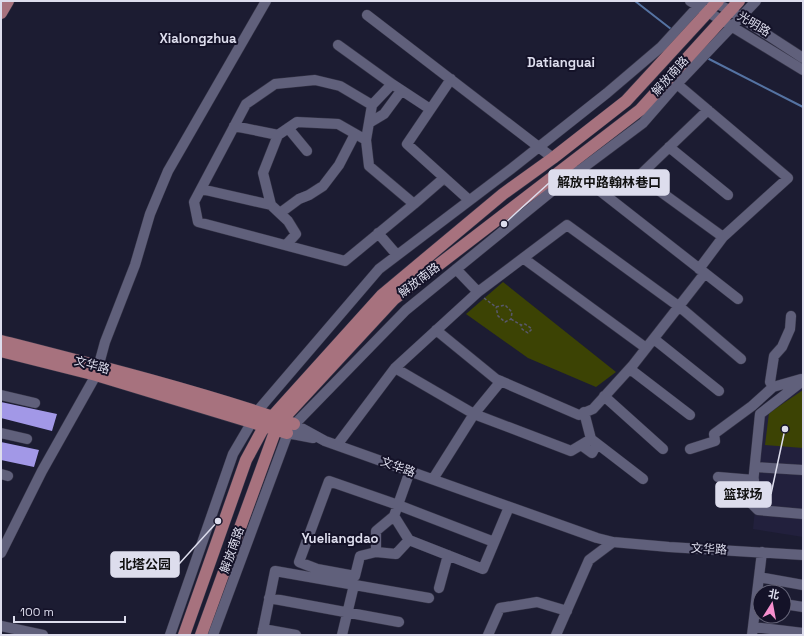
<svg xmlns="http://www.w3.org/2000/svg" width="804" height="636" font-family="'Space Grotesk','Noto Sans SC',sans-serif">
  <style>
    .built { fill: #22203d }
    .green { fill: #3c4304 }
    .lines { fill: none; stroke-linecap: round; stroke-linejoin: round }
    .stream { stroke: #5573a3; stroke-width: 2 }
    .building { fill: #a298e7 }
    .minor-casing { stroke: #363548; stroke-width: 11 }
    .major-casing { stroke: #363548; stroke-width: 13 }
    .path { stroke: #58586c; stroke-width: 1.5; stroke-dasharray: 3 2; stroke-linecap: butt }
    .minor { stroke: #60607b; stroke-width: 10 }
    .major { stroke: #a7727e; stroke-width: 12 }
    .labels { text-anchor: middle; dominant-baseline: central; stroke-width: 4; stroke-linejoin: round; paint-order: stroke }
    .street-label { font-size: 12px; fill: #dddded; stroke: #141228 }
    .neighbourhood-label { font-size: 13px; font-weight: bold; fill: #dddded; stroke: #141228 }
    .leader { fill: none; stroke: #dddded; stroke-width: 1.5 }
    .callout-dot { fill: #dddded; stroke: #141228; stroke-width: 1.5 }
    .callout { fill: #dddded; stroke: #dddded; stroke-width: 1.5 }
    .callout-label { font-size: 13px; text-anchor: middle; font-weight: bold; fill: #111 }
  </style>
  <rect width="100%" height="100%" fill="#1c1c32"/>
  <!-- built -->
  <path class="built" d="M 803,386 L 803,537 L 753,529 L 765,412 Z"/>
  <!-- green -->
  <path class="green" d="M 503,282 L 616,372 L 596,387 L 528,358 L 466,314 Z
    M 803,390 L 803,448 L 765,445 L 769,413 Z"/>
  <g class="lines">
    <!-- stream -->
    <path class="stream" d="M 635,1 L 671,29
      M 709,59 L 803,107"/>
  </g>
  <!-- building -->
  <path class="building" d="M 1,402 L 57,414 L 52,431 L 1,418 Z
    M 1,442 L 39,450 L 34,467 L 1,460 Z"/>
  <g class="lines">
    <!-- minor casing -->
    <g class="minor-casing">
      <path id="minor" d="M 690,1 L 803,70
        M 712,1 L 729,10 L 803,58
        M 367,15 L 553,158
        M 338,45 L 392,84
        M 451,79 L 407,144 L 469,200
        M 677,84 L 788,178 L 723,237 L 699,269
        M 372,105 L 340,86 L 315,80 L 275,84 L 246,104 L 194,202 L 198,222 L 345,261 L 414,204
        M 430,109 L 392,84 L 372,105 L 366,140 L 369,166 L 414,204 L 444,178
        M 708,110 L 639,176 L 723,237
        M 369,123 L 384,114 L 401,91
        M 234,126 L 278,135
        M 288,128 L 307,151
        M 669,147 L 728,195
        M 572,169 L 738,299
        M 201,189 L 271,205
        M 280,213 L 299,199 L 309,195 L 323,186 L 339,165 L 355,134
        M 378,233 L 397,255
        M 286,245 L 296,234 L 288,221 L 271,205 L 263,173 L 278,135 L 297,122 L 338,124 L 366,140
        M 523,258 L 646,348
        M 456,269 L 478,292
        M 436,330 L 496,379 L 579,415 L 593,409 L 633,365 L 705,273
        M 654,339 L 719,391
        M 395,368 L 474,414 L 571,451 L 591,439 L 643,479
        M 630,369 L 690,415
        M 803,382 L 800,383 L 760,414 L 751,503 L 758,510 L 803,514
        M 773,387 L 770,382 L 774,356 L 782,347 L 790,329 L 791,316
        M 1,395 L 35,403
        M 604,396 L 663,449
        M 584,412 L 591,439
        M 294,424 L 325,441 L 597,538 L 613,542 L 669,547 L 803,555
        M 1,433 L 27,439
        M 287,433 L 313,438
        M 337,445 L 395,368 L 478,292 L 567,225 L 681,308 L 741,359
        M 581,445 L 592,453 L 597,444
        M 690,449 L 715,441 L 714,434 L 752,406 L 773,387 L 801,379
        M 755,467 L 803,470
        M 410,471 L 394,516 L 376,531 L 376,552 L 360,556 L 355,576 L 317,569 L 299,562 L 329,481 L 398,505 L 494,542
        M 1,474 L 8,476
        M 718,477 L 754,480
        M 433,479 L 474,414 L 501,381
        M 394,516 L 409,540 L 483,569 L 509,507
        M 376,552 L 396,554 L 409,540
        M 1,553 L 42,471 L 96,375 L 105,342 L 135,265 L 150,214 L 168,171 L 266,1
        M 759,577 L 803,585
        M 439,588 L 448,555
        M 269,598 L 399,622
        M 784,604 L 803,607
        M 1,626 L 43,635
        M 753,627 L 803,633
        M 263,629 L 296,635
        M 170,635 L 233,454 L 260,408 L 379,269 L 511,169 L 607,93 L 661,47 L 703,1
        M 213,635 L 289,430 L 406,310 L 552,191 L 643,123 L 677,84 L 756,1
        M 262,635 L 275,571 L 429,598
        M 342,635 L 354,585
        M 488,635 L 500,608 L 537,602 L 567,611
        M 556,635 L 589,560 L 613,542
        M 752,635 L 762,552"/>
    </g>
    <!-- major casing -->
    <g class="major-casing">
      <path id="major" d="M 1,13 L 8,1
        M 1,341 C 99,366 198,391 294,424
        M 1,351 L 96,375 L 287,433
        M 184,635 L 246,460 L 265,425 L 272,417 L 382,295 L 503,194 L 553,158 L 626,101 L 718,1
        M 201,635 L 276,429 L 282,420 L 394,299 L 640,110 L 739,1"/>
    </g>
    <!-- path -->
    <path class="path" d="M 484,298 L 496,307 L 505,305 L 512,312 L 511,319 L 505,322 L 498,316 L 496,307
      M 511,319 L 521,325 L 525,324 L 532,329 L 528,333 L 522,329 L 521,325"/>
    <!-- minor -->
    <use href="#minor" class="minor"/>
    <!-- major -->
    <use href="#major" class="major"/>
  </g>
  <g class="labels">
    <!-- street labels -->
    <g class="street-label">
      <text transform="translate(754 24) rotate(31)">光明路</text>
      <text transform="translate(670 76) rotate(-48)">解放南路</text>
      <text transform="translate(419 280) rotate(-37)">解放南路</text>
      <text transform="translate(92 365) rotate(15)">文华路</text>
      <text transform="translate(398 467) rotate(20)">文华路</text>
      <text transform="translate(709 549) rotate(3)">文华路</text>
      <text transform="translate(232 550) rotate(-70)">解放南路</text>
    </g>
    <!-- neighbourhood labels -->
    <g class="neighbourhood-label">
      <text x="198" y="38">Xialongzhua</text>
      <text x="561" y="62">Datianguai</text>
      <text x="340" y="538">Yueliangdao</text>
    </g>
  </g>
  <!-- callouts -->
  <path class="leader" d="M504 224L549 183M785 429L771 494M218 521L179 564"/>
  <g class="callout-dot">
    <circle cx="504" cy="224" r="4"/>
    <circle cx="785" cy="429" r="4"/>
    <circle cx="218" cy="521" r="4"/>
  </g>
  <g class="callout">
    <rect x="549" y="170" width="120" height="25" rx="4"/>
    <rect x="716" y="482" width="55" height="25" rx="4"/>
    <rect x="111" y="552" width="68" height="25" rx="4"/>
  </g>
  <g class="callout-label">
    <text x="609" y="187">解放中路翰林巷口</text>
    <text x="743" y="499">篮球场</text>
    <text x="145" y="569">北塔公园</text>
  </g>
  <!-- border -->
  <rect width="804" height="636" fill="none" stroke="#dddded" stroke-width="4"/>
  <!-- north arrow -->
  <g transform="translate(772 604) rotate(11)"><circle r="19" fill="#141228" stroke="#646377"/>
  <path d="M0-3L7 15L0 10L-7 15Z" fill="#f790cf"/>
  <text y="-6" font-size="11" font-weight="bold" text-anchor="middle" fill="#dddded">北</text>
  </g>
  <!-- scale -->
  <path d="M14 616v6h111v-6" fill="none" stroke="#dddded" stroke-width="2"/>
  <text x="20" y="616" font-size="12" fill="#dddded" stroke="#141228" stroke-width="3" paint-order="stroke">100 m</text>
</svg>
